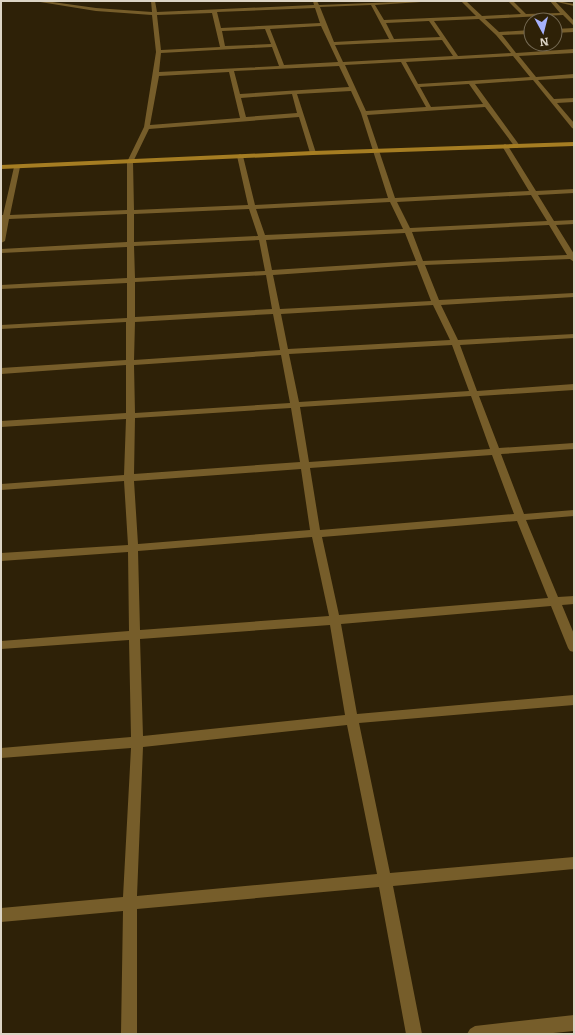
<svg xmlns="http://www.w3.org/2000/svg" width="575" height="1035" font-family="Literata,serif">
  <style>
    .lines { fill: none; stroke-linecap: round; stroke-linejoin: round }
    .street { fill: #765d2a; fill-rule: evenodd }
    .secondary { fill: #a57d22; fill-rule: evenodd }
  </style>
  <rect width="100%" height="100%" fill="#2e2107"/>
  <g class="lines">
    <!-- street -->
    <path class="street" d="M 34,1 L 45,1 L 96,8 L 152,12 L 151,1 L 155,1 L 157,12 L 314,5 L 313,1 L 317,1 L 319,5 L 423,1 L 421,2 L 375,5 L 384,20 L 476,16 L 461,1 L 466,1 L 482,16 L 521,14 L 508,1 L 513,1 L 526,14 L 560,13 L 550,1 L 555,1 L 574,21 L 574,26 L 563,15 L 485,19 L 499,32 L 531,30 L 531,34 L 502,35 L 516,53 L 574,49 L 574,53 L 519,56 L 536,77 L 574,74 L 574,78 L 538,80 L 554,99 L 574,98 L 574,102 L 557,103 L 574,123 L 574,129 L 572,128 L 533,80 L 475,84 L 520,146 L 517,148 L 515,147 L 485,107 L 367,115 L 395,198 L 529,191 L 502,146 L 505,144 L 508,146 L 536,191 L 574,189 L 574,193 L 538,195 L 554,221 L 574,220 L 574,224 L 556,225 L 574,254 L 574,262 L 570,259 L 425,265 L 439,300 L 574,293 L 574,297 L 441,305 L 458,340 L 574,334 L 574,338 L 460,345 L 477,391 L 574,384 L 574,390 L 479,396 L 499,448 L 574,443 L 574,449 L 501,454 L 524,514 L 574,510 L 574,516 L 526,520 L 558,597 L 574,596 L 574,604 L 562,605 L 574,634 L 574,652 L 570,651 L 568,648 L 551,606 L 341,624 L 357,714 L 574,695 L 574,705 L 359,723 L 390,873 L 574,857 L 574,869 L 393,886 L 422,1034 L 406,1034 L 379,887 L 137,909 L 137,1034 L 121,1034 L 123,911 L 1,922 L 1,908 L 123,897 L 131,748 L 1,758 L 1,748 L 131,737 L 129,640 L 1,649 L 1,641 L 129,631 L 128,552 L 1,561 L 1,553 L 128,545 L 124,481 L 1,490 L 1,484 L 124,475 L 126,419 L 1,427 L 1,421 L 126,413 L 126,365 L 1,374 L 1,368 L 126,360 L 126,322 L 1,329 L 1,325 L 127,318 L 127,283 L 1,289 L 1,285 L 127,278 L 127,247 L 1,253 L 1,249 L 127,242 L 127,214 L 9,219 L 5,241 L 1,243 L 2,219 L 1,219 L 1,215 L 3,215 L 14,167 L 17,165 L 20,167 L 10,215 L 127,210 L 127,162 L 144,127 L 156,52 L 152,15 L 96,11 ZM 371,5 L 389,39 L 334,42 L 320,7 ZM 315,8 L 320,23 L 221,28 L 217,12 ZM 212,13 L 220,47 L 161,50 L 157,15 ZM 479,19 L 496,35 L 511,53 L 458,56 L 434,21 ZM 429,21 L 440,37 L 394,39 L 386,23 ZM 321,26 L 338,62 L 284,65 L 270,29 ZM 265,29 L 271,44 L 225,46 L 222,31 ZM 442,40 L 453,56 L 343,62 L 335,45 ZM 272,47 L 279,66 L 159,72 L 161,53 ZM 513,56 L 530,77 L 418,84 L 406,62 ZM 401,62 L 426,107 L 366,111 L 345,65 ZM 339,66 L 349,87 L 240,94 L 234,71 ZM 229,72 L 240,118 L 150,125 L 159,76 ZM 469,84 L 483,104 L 431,107 L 420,87 ZM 351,91 L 361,113 L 388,198 L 255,205 L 243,156 L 240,154 L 237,156 L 248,205 L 134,210 L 133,162 L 149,129 L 299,117 L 310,153 L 313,155 L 316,153 L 297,94 ZM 292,94 L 297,113 L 246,117 L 241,98 ZM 531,195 L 547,221 L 410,228 L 397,202 ZM 390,202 L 403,229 L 265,235 L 256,209 ZM 249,209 L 258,236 L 134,242 L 134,214 ZM 549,225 L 567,255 L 423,261 L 412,232 ZM 405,233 L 416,261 L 272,270 L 266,240 ZM 259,240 L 265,271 L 135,278 L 134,246 ZM 417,265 L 431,301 L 280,309 L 273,275 ZM 266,275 L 272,309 L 135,317 L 135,282 ZM 433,305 L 450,340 L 288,349 L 281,314 ZM 273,314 L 280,350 L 134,360 L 135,322 ZM 452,345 L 469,391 L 299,402 L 289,354 ZM 281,355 L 290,403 L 135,413 L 134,365 ZM 471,396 L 490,449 L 309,462 L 300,407 ZM 291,408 L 300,462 L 134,474 L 135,418 ZM 492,455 L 514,514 L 320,530 L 310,468 ZM 301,469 L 310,530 L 138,544 L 134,481 ZM 517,521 L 548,598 L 339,615 L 322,537 ZM 312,537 L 329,616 L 140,630 L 138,551 ZM 330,625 L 345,715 L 143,736 L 140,639 ZM 347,725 L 377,874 L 137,896 L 143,747 Z
      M 557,1 L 574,4 L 574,6 L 557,2 Z
      M 574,28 L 574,32 L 555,33 L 555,29 Z
      M 574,1015 L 574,1031 L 543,1034 L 467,1034 L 470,1029 L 475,1026 Z"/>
    <!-- secondary -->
    <path class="secondary" d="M 574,142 L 574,146 L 313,155 L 1,169 L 1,165 L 313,151 Z"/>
  </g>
  <!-- border -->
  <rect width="575" height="1035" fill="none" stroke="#dcd4c5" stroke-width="4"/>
  <!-- north arrow -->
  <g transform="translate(543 32) rotate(173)"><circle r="19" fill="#2e2107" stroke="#746953"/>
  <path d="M0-3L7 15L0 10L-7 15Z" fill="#a6b1fc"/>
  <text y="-6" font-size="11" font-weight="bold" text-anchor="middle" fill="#dcd4c5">N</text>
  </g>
</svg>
